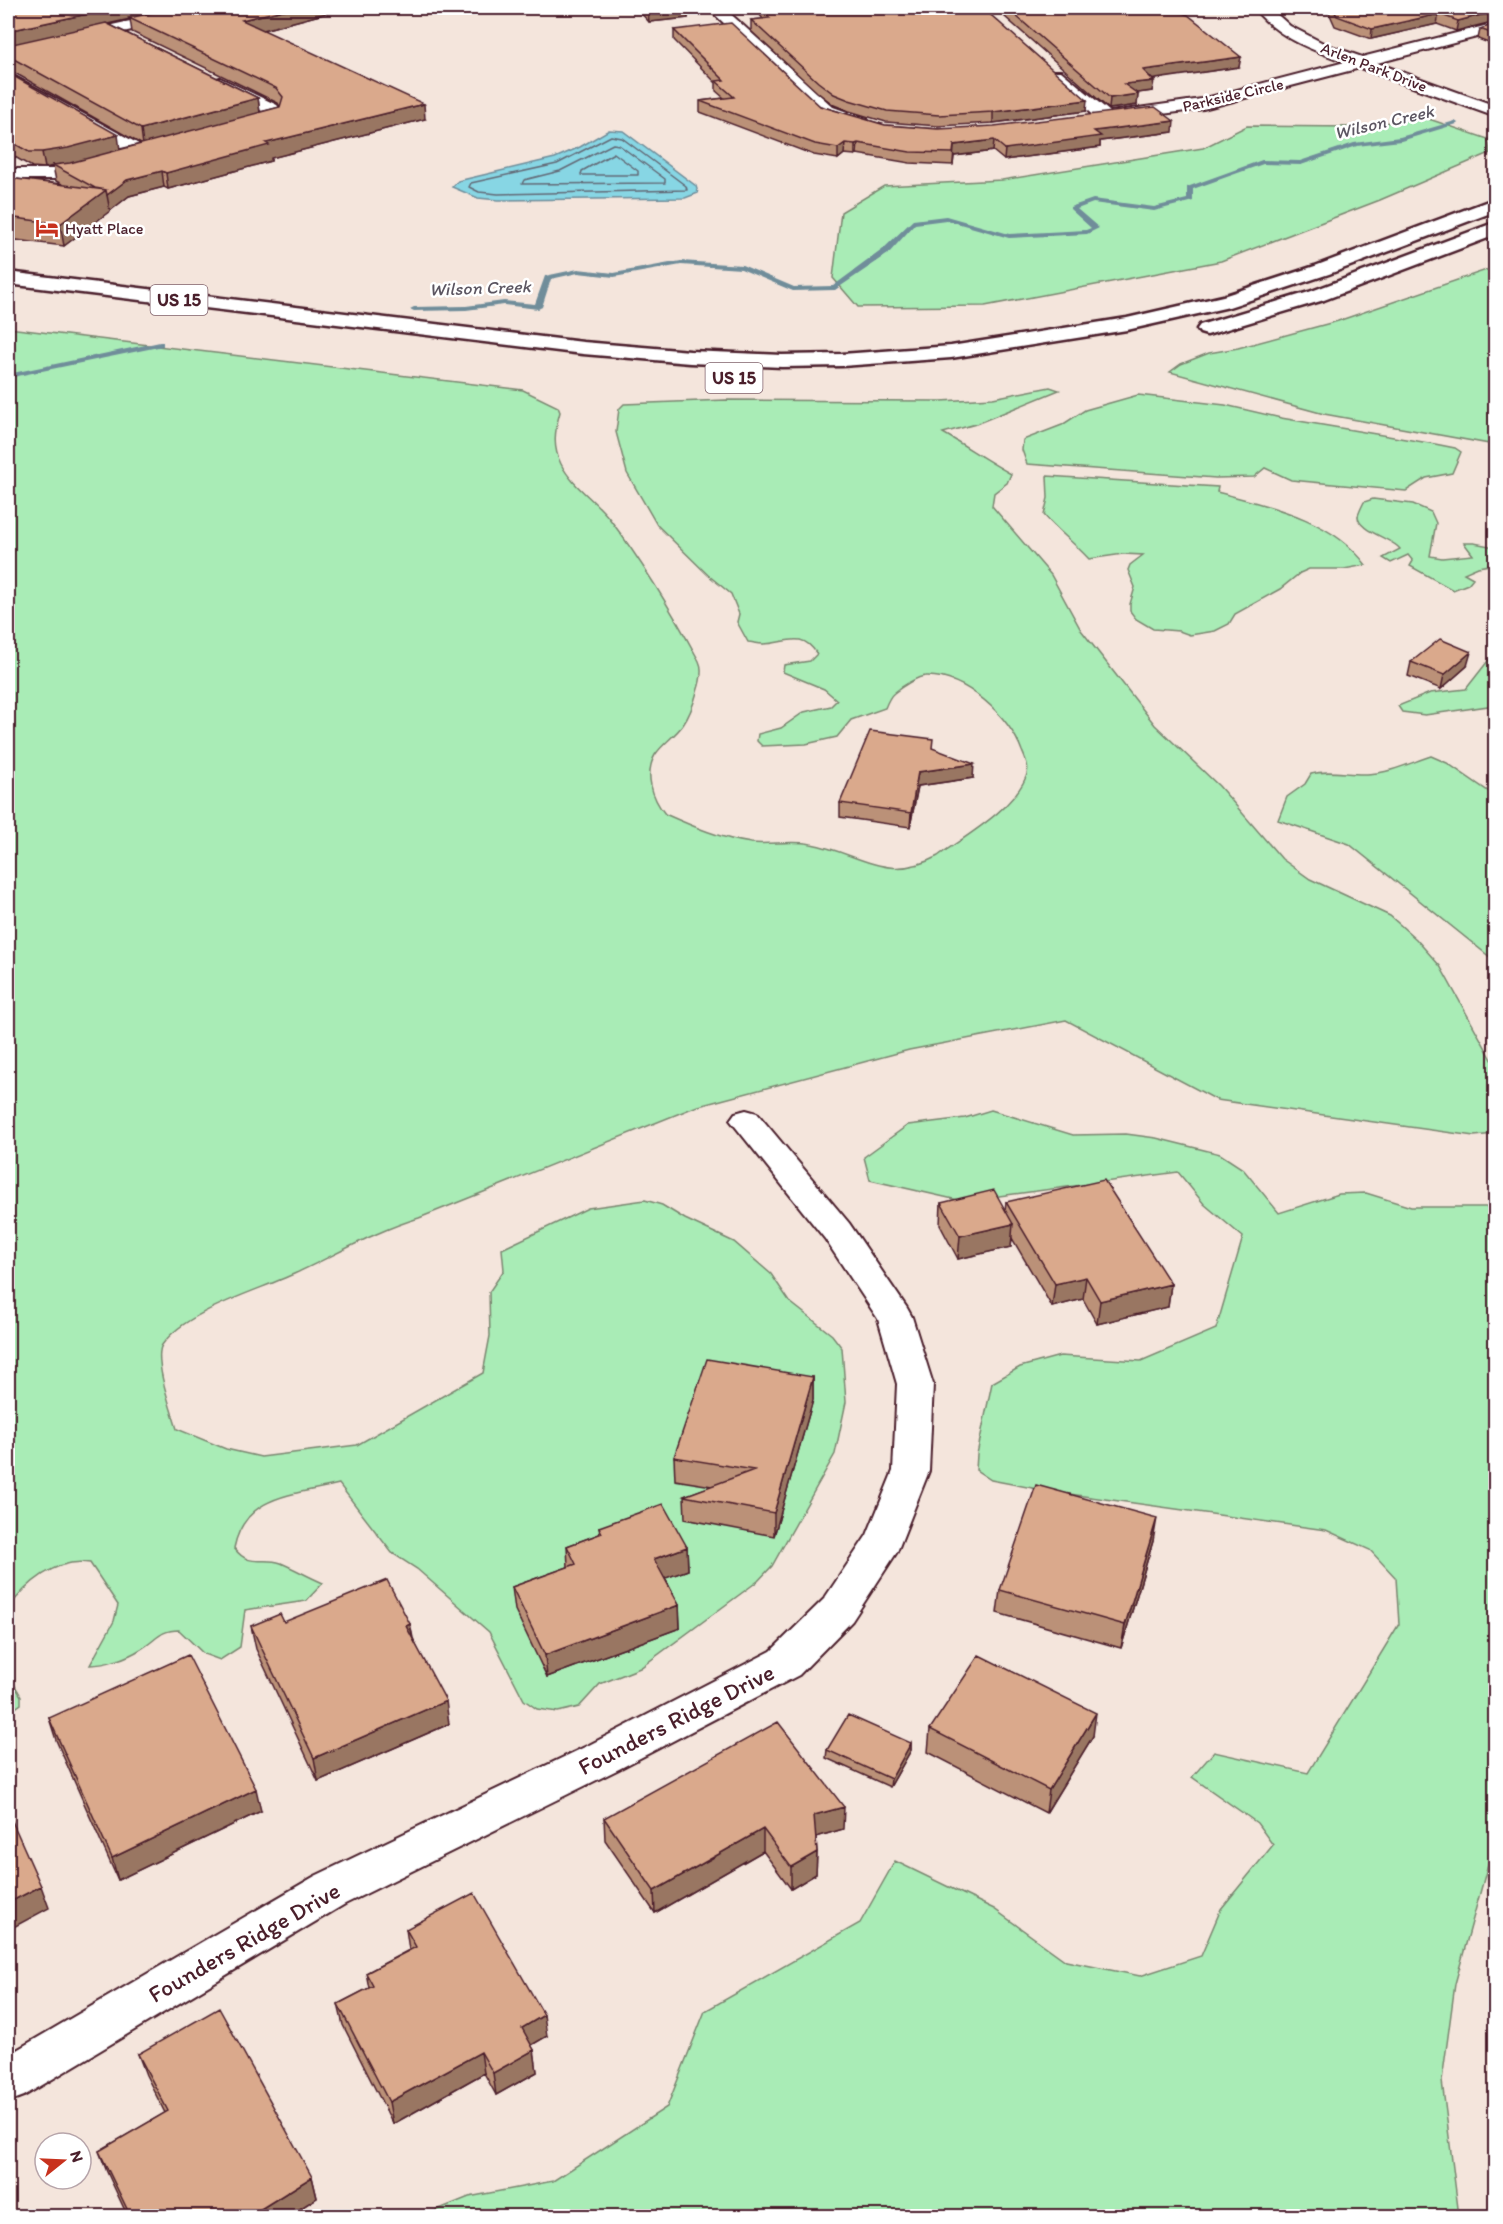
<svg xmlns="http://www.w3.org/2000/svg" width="1503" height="2224" font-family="Itim,sans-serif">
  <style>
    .green { fill: #a9ecb6; stroke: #7a8670; stroke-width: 1.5 }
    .water { fill: #87d6e4; stroke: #6f8d9a; stroke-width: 1.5 }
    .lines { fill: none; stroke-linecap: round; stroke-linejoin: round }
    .shore { stroke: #626875; stroke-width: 1.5 }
    .stream { fill: #6f8d9a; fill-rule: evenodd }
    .minor-casing { stroke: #4a1f2b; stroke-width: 4 }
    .trunk-casing { stroke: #4a1f2b; stroke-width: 5 }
    .minor { fill: #fff; fill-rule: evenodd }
    .trunk { fill: #fff; fill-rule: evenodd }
    .wall { fill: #bb9178; stroke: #4a1f2b; stroke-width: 1.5; fill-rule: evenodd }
    .shaded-wall { fill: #997662; stroke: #4a1f2b; stroke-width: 1.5 }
    .building { fill: #daa98c; stroke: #4a1f2b; stroke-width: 1.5 }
    .labels { text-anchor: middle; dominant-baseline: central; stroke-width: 5; stroke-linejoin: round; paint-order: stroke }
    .far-street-label { font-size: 16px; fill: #4a1f2b; stroke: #fff }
    .far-poi-label { font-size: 16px; fill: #4a1f2b; stroke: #fff; text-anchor: start }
    .far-water-label { font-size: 18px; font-style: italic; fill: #5c5662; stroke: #fff }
    .shield { fill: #fff; stroke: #80626b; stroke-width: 1.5 }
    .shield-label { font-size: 18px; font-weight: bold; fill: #4a1f2b }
    .near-street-label { font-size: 24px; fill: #4a1f2b; stroke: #fff }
  </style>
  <rect width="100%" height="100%" fill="#f4e5dc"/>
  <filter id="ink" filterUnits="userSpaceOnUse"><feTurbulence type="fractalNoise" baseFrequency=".0167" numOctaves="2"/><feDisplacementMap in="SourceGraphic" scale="12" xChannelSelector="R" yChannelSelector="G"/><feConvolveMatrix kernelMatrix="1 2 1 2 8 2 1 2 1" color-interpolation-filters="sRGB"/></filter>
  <g filter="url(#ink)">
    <!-- green -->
    <path class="green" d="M 1423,117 L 1488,139 L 1490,153 L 1380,200 L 1221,261 L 985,306 L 858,307 L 833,278 L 841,212 L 884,186 L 1002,180 L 1203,148 L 1247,126 L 1358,127 Z
      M 1495,267 L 1495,445 L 1324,414 L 1170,372 L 1181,364 L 1209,353 L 1238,348 L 1338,321 Z
      M 8,328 L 523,390 L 558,407 L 560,412 C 555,430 552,446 561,464 C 572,486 595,500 609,518 C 643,563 672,611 699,661 C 703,669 700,683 697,692 C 694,703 690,715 683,725 C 675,736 662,744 655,755 C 644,774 652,798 665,814 C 692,826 722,839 751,843 C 771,845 792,840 811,844 C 860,853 886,884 938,856 C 967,835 1012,810 1026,777 C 1030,768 1026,760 1022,751 C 1010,717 966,675 926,676 C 918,676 901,687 894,693 C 890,696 887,703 885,708 L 851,720 L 837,737 L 806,744 L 762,746 L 757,741 L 758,734 L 781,728 L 804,712 L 831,706 L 837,700 L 824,689 L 783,672 L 784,665 L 810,661 L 817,654 C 801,629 786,644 763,644 C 758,644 752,642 748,642 L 737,622 L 739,614 L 731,594 L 708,575 L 657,525 L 627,473 L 616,432 L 619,409 L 624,404 L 726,400 L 941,401 L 993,398 L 1050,387 L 1059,390 L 976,424 L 943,433 C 966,446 987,461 1011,474 L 1007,483 L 994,493 L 992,506 L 1051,575 L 1081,630 L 1155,725 L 1219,786 L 1282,859 L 1310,879 L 1390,916 L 1416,939 L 1440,966 L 1495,1065 L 1495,1134 L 1474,1136 L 1217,1100 L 1066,1020 L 909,1050 L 695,1107 L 419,1218 C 375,1231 336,1255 294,1274 C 257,1291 185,1311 162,1345 C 153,1359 172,1412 177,1429 L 226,1449 L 261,1457 L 357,1445 L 483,1373 L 490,1336 L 489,1292 L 504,1270 L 502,1249 L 588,1208 L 645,1200 L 662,1205 L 685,1219 L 734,1242 L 771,1274 L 790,1302 L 832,1335 L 842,1348 L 846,1402 L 835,1454 L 772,1566 L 758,1581 L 640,1668 L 600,1684 L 579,1707 L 558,1712 L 537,1709 L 524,1700 L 489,1632 L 417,1569 L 392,1553 L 339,1484 C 294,1495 245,1494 234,1548 C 250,1569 262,1556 281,1563 C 295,1569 309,1577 323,1583 L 306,1601 L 245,1610 L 240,1647 L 220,1660 L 204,1654 L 179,1630 C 159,1630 157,1640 141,1649 C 127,1658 106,1665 90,1665 L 114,1621 L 118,1605 L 90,1563 C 56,1557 26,1584 8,1609 Z
      M 1138,395 L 1225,405 L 1281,418 L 1435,444 L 1455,448 L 1461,452 L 1452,473 L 1426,478 L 1406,491 L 1291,480 L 1265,468 L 1254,477 L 1216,478 L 1027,464 L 1022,450 L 1023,440 L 1062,425 L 1085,410 Z
      M 1047,476 L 1218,487 L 1217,492 C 1269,506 1332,519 1366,565 L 1344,569 L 1309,569 L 1300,573 L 1280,589 L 1235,614 L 1229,624 L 1215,631 L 1190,635 L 1179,631 L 1153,629 L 1136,619 L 1130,611 L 1130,604 L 1135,587 L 1128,570 L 1130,565 L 1143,555 L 1123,554 L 1089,559 C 1074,543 1058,531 1044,515 L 1048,498 Z
      M 1373,499 L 1413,504 L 1431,512 L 1436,523 L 1430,556 L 1442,558 L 1473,555 L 1464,543 L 1474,543 L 1495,547 L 1495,564 L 1478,567 L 1464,573 L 1473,578 L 1468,584 L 1453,590 L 1410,566 L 1413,561 L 1408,555 L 1391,563 L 1383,558 L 1400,549 C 1394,539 1357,531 1358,516 C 1359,512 1362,506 1364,502 Z
      M 1495,652 L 1495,705 L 1425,715 L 1402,712 L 1398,706 L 1430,693 L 1466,689 Z
      M 1431,756 L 1447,763 L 1495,796 L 1495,966 L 1491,958 L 1349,844 L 1278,820 L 1287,797 L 1305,784 L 1311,774 C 1330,769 1348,775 1367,774 C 1390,773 1410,763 1431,756 Z
      M 991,1110 L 1073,1135 L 1126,1134 L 1156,1138 L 1220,1154 L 1243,1169 L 1279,1213 L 1339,1194 L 1366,1193 L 1411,1207 L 1495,1207 L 1496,1835 L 1455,1984 L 1442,2081 L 1459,2216 L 422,2216 L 469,2197 L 553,2181 L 667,2107 L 705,2011 L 860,1923 L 895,1861 L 994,1909 L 1066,1961 L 1140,1976 L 1201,1956 L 1221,1909 L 1273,1845 L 1257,1823 L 1192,1777 L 1214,1752 L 1308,1773 L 1399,1624 L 1396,1578 L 1370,1550 L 1326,1530 L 1048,1491 L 991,1480 L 976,1470 L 977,1454 L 992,1383 L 1020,1367 L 1060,1356 L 1141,1361 L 1216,1329 L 1243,1237 L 1204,1204 L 1178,1172 L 962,1201 L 870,1180 L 864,1157 L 908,1125 L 965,1118 Z
      M 8,1674 L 21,1696 L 21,1704 L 8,1713 Z"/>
    <!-- water -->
    <path class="water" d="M 609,130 L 623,131 L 696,186 L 698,193 L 685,198 L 498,200 L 478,198 L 452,187 L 458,181 L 555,158 L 580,147 Z"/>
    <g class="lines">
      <!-- shore -->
      <path class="shore" d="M 611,136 L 622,138 L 686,186 L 687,190 L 498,194 L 479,192 L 469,187 L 471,183 L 557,164 Z
        M 613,144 L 619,145 L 665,179 L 665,183 L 522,184 L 524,180 L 560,171 Z
        M 614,153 L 638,171 L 638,175 L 581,175 L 582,171 Z"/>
      <!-- stream -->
      <path class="stream" d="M 1455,121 L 1458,123 L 1457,124 L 1401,141 L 1357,146 L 1301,165 L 1263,164 L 1193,189 L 1193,201 L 1154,211 L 1093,203 L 1077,209 L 1099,228 L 1087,234 L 1009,238 L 946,220 L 915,224 L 888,254 L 835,290 L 793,291 L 741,269 L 681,265 L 614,277 L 578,273 L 551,279 L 542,307 L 538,309 L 504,305 L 466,310 L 414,311 L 410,309 L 414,307 L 466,306 L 504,301 L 535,304 L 545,276 L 578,269 L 614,273 L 681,261 L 742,265 L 794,287 L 833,286 L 882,250 L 913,220 L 946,216 L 1009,234 L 1086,230 L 1091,228 L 1070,209 L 1070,207 L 1093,199 L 1154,207 L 1187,199 L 1187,187 L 1262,160 L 1300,161 L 1354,143 L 1400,137 Z
        M 160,342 L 163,342 L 163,346 L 8,378 L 8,374 Z"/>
      <!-- minor casing -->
      <g class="minor-casing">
        <path id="minor" d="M 189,8 L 215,8 L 207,13 L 8,58 L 8,48 Z
          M 708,8 L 724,8 L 833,107 L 867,119 L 869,123 L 867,127 L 855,127 L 821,115 Z
          M 1254,8 L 1270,8 L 1290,26 L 1325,44 L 1362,57 L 1496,23 L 1496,32 L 1377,63 L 1496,106 L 1496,117 L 1360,68 L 1203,109 L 1104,121 L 1098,120 L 1047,74 L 1049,71 L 1061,71 L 1110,112 L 1202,99 L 1345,62 C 1312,50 1276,37 1254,8 Z
          M 8,73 L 148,149 L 151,153 L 148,157 L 136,157 L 8,84 Z
          M 220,78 L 277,105 L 283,113 C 275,125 252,134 237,131 L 235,127 L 237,123 L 266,113 L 214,86 L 212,83 L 214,80 Z
          M 96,160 L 102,161 L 105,165 L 102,169 L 58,179 L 8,179 L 8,169 L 58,169 Z
          M 746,1110 L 757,1113 L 849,1223 L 907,1308 L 912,1317 L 933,1384 L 929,1471 L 897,1552 L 852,1621 L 799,1675 L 619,1769 L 345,1904 L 24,2096 L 8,2102 L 8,2055 L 315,1876 L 589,1745 L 771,1651 L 824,1599 L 867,1535 L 893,1471 L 897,1384 L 878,1319 L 825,1239 L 730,1120 L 735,1113 Z"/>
      </g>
      <!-- trunk casing -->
      <g class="trunk-casing">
        <path id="trunk" d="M 1496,198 L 1496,211 L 1329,274 L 1229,307 L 1127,330 L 951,358 L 842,366 L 782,367 L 690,363 L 583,354 L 8,284 L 8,272 L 583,342 L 690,351 L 782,355 L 842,354 L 951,346 L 1127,318 L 1223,296 L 1315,266 Z
          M 1496,222 L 1496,235 L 1324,300 L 1207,335 L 1200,333 L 1197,329 L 1200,325 L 1309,292 Z"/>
      </g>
      <!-- minor -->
      <use href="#minor" class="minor"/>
      <!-- trunk -->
      <use href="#trunk" class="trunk"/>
    </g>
    <!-- wall -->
    <path class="wall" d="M 8,8 L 346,8 L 263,30 L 425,119 L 271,158 L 271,161 L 168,189 L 164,187 L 129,196 L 64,246 L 8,239 L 8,178 L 62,184 L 56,181 L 53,166 L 45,168 L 32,167 L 8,153 L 8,73 L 120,149 L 141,144 L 15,73 L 8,71 ZM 130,19 L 132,32 L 278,103 L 280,107 L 260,112 L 258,98 L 108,24 Z
      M 621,8 L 688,8 L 688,18 L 649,22 L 637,9 L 622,10 Z
      M 755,8 L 981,8 L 1086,111 L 993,123 L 938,126 L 886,122 L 849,111 L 834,105 L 817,92 L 751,31 L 751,20 L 763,19 Z
      M 991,8 L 1176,8 L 1177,11 L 1239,67 L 1152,79 L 1152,91 L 1137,93 L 1138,94 L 1137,105 L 1109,109 L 996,9 Z
      M 1327,8 L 1496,8 L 1496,21 L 1456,31 L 1437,24 L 1371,39 L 1335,26 Z
      M 1496,24 L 1496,46 L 1478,39 L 1480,29 Z
      M 674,30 L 820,106 L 885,125 L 938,129 L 1173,132 L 1100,141 L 1100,147 L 1004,160 L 993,151 L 954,156 L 953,165 L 910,163 L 857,154 L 855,155 L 844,154 L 838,159 L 814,155 L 700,112 L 700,101 L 724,98 L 716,91 L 716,83 L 674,40 Z
      M 1411,662 L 1467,666 L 1441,689 L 1408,676 Z
      M 932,748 L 973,778 L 918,786 L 910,827 L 840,817 L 840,803 Z
      M 1006,1202 L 1171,1284 L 1168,1307 L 1097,1324 L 1083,1299 L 1052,1307 L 1012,1238 L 1011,1247 L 958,1259 L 940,1225 L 941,1203 L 1005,1211 Z
      M 813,1377 L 813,1400 L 774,1536 L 685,1519 L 684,1496 L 712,1486 L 675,1480 L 674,1457 Z
      M 599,1527 L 687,1547 L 688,1570 L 665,1578 L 679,1605 L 680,1628 L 547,1677 L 515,1610 L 512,1587 L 568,1567 L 567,1546 L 600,1534 Z
      M 1153,1541 L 1121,1648 L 997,1613 L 1000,1590 Z
      M 284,1622 L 410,1624 L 413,1638 L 449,1724 L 318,1781 L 256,1649 L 251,1626 Z
      M 49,1718 L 261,1811 L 118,1880 L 56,1740 Z
      M 930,1729 L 1093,1736 L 1046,1813 L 928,1752 Z
      M 911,1743 L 911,1750 L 890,1787 L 826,1758 L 827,1750 Z
      M 604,1818 L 843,1829 L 816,1837 L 817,1852 L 816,1874 L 791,1889 L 763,1851 L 655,1913 L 605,1840 Z
      M 406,1929 L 547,2036 L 531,2045 L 534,2050 L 537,2072 L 496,2095 L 484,2073 L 393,2124 L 343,2025 L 338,2004 L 369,1988 L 366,1973 L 409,1950 Z
      M 138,2054 L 312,2177 L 317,2198 L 287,2217 L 128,2217 L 107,2172 L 99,2151 L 165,2113 L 146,2075 Z"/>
    <!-- shaded-wall -->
    <path class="shaded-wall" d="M 115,8 L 181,8 L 129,18 L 130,19 L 8,46 L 8,31 Z
      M 291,8 L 346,8 L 244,35 L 242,20 Z
      M 622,8 L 637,8 L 637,9 L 622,10 Z
      M 688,8 L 688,18 L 649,22 L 648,12 Z
      M 1496,11 L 1496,21 L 1456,31 L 1458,21 Z
      M 1439,14 L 1437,24 L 1371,39 L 1372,29 Z
      M 1241,57 L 1239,67 L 1142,81 L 1143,70 Z
      M 1154,81 L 1152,91 L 1123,95 L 1124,84 Z
      M 1138,94 L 1137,105 L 1109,109 L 1110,98 Z
      M 258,98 L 260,113 L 143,145 L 141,129 Z
      M 1087,100 L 1086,111 L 993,123 L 993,112 Z
      M 424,104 L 425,119 L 271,158 L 271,161 L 168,189 L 166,173 L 266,143 Z
      M 1174,121 L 1173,132 L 1100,141 L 1100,147 L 1004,160 L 1005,149 L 1094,131 Z
      M 118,135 L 120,150 L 71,164 L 53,165 L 53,166 L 45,168 L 42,152 Z
      M 994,140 L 993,151 L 954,156 L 953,165 L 954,145 Z
      M 845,143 L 844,154 L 838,159 L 838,148 Z
      M 858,143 L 857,154 L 855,155 L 855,144 Z
      M 162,171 L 164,187 L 129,196 L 110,211 L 107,195 L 127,180 Z
      M 106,190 L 110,211 L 64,246 L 60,224 Z
      M 1471,652 L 1467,666 L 1441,689 L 1444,675 Z
      M 974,764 L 973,778 L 918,786 L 910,827 L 911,813 L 918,772 Z
      M 1013,1224 L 1011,1247 L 958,1259 L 960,1236 Z
      M 1086,1277 L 1083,1299 L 1052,1307 L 1055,1284 Z
      M 1171,1284 L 1168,1307 L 1097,1324 L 1100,1301 Z
      M 813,1377 L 813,1400 L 774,1536 L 774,1513 Z
      M 1157,1518 L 1153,1541 L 1121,1648 L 1125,1625 Z
      M 687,1547 L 688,1570 L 655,1582 L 654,1559 Z
      M 679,1605 L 680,1628 L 547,1677 L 545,1655 Z
      M 410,1624 L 414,1646 L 406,1626 Z
      M 446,1701 L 449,1724 L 318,1781 L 314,1758 Z
      M 1096,1713 L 1093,1736 L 1046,1813 L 1049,1790 Z
      M 911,1743 L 911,1750 L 890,1787 L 891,1779 Z
      M 256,1789 L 261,1811 L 118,1880 L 112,1858 Z
      M 844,1807 L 843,1829 L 813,1838 L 814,1815 Z
      M 763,1829 L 763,1851 L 655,1913 L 654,1891 Z
      M 817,1852 L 816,1874 L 791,1889 L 791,1867 Z
      M 41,1886 L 49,1908 L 8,1930 L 8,1903 Z
      M 544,2015 L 547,2036 L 525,2049 L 522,2028 Z
      M 534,2050 L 537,2072 L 496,2095 L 493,2073 Z
      M 481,2052 L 484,2073 L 393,2124 L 389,2102 Z
      M 312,2177 L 317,2198 L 287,2217 L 248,2217 Z"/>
    <!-- building -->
    <path class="building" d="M 8,8 L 115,8 L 8,31 Z
      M 174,8 L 291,8 L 242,20 L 424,104 L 266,143 L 269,145 L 166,173 L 162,171 L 127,180 L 107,195 L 106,190 L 95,188 L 53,165 L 70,163 L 280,107 L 283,97 L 276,88 L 129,18 Z
      M 644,8 L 688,8 L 648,12 Z
      M 762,8 L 981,8 L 984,9 L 1087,100 L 993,112 L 939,115 L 887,111 L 849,100 L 834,94 L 818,82 L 751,20 L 770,18 Z
      M 1007,8 L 1176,8 L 1177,11 L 1188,15 L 1241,57 L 1143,70 L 1154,81 L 1124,84 L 1138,94 L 1110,98 Z
      M 1333,8 L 1496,8 L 1496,11 L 1458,21 L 1439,14 L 1372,29 L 1337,16 Z
      M 106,23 L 258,98 L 141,129 L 12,58 L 8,57 L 8,45 Z
      M 731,23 L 820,106 L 885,125 L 938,129 L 994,126 L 1155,107 L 1174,121 L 1094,131 L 1101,136 L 1005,149 L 994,140 L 954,145 L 953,153 L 910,152 L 858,143 L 855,144 L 845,143 L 838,148 L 815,144 L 700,101 L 734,97 L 716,81 L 724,80 L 674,30 Z
      M 1496,24 L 1496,35 L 1480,29 Z
      M 8,73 L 118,135 L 68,148 L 42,152 L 29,152 L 8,140 Z
      M 8,178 L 106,190 L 60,224 L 8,217 Z
      M 1440,639 L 1471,652 L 1444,675 L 1411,662 Z
      M 870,731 L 933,739 L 932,748 L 974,764 L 918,772 L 911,813 L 840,803 Z
      M 1104,1180 L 1171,1284 L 1100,1301 L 1086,1277 L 1055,1284 L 1006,1202 Z
      M 994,1190 L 1013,1224 L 960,1236 L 941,1203 Z
      M 707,1359 L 813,1377 L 774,1513 L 684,1496 L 754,1470 L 674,1457 Z
      M 1036,1485 L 1157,1518 L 1125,1625 L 1000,1590 Z
      M 663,1504 L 687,1547 L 654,1559 L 679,1605 L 545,1655 L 512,1587 L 576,1564 L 567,1546 L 602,1533 L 599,1527 Z
      M 387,1580 L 410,1624 L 406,1626 L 446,1701 L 314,1758 L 251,1626 L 280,1614 L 284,1622 Z
      M 188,1655 L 256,1789 L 112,1858 L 49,1718 Z
      M 979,1655 L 1096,1713 L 1049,1790 L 930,1729 Z
      M 848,1715 L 911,1743 L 891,1779 L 827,1750 Z
      M 778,1722 L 844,1807 L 814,1815 L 817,1852 L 791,1867 L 763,1829 L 654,1891 L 604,1818 Z
      M 8,1812 L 41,1886 L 8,1903 Z
      M 474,1893 L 544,2015 L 522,2028 L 534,2050 L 493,2073 L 481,2052 L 389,2102 L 338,2004 L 373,1986 L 366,1973 L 416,1947 L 406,1929 Z
      M 219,2008 L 312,2177 L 248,2217 L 131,2217 L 99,2151 L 168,2111 L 138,2054 Z"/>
  </g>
  <!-- icons -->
  <defs>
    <g id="hotel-bare" transform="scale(1.8)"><path d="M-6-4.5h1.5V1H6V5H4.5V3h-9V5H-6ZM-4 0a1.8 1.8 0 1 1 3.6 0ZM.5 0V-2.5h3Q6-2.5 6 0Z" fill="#c8321e" stroke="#fff" stroke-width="2.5" paint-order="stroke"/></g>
  </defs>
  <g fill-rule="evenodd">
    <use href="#hotel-bare" x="47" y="228"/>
  </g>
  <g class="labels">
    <!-- far-street labels -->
    <g class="far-street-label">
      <text transform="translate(1374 67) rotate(21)">Arlen Park Drive</text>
      <text transform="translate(1233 95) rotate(-13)">Parkside Circle</text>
    </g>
    <!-- far-poi labels -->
    <g class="far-poi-label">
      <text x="65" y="228">Hyatt Place</text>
    </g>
    <!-- far-water labels -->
    <g class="far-water-label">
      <text transform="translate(1384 122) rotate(-13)">Wilson Creek</text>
      <text transform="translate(480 288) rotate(-2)">Wilson Creek</text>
    </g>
    <!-- shield labels -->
    <g class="shield">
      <rect x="150.5" y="285" width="57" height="30" rx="4.5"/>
      <rect x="705.5" y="363" width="57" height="30" rx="4.5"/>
    </g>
    <g class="shield-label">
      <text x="179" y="300">US 15</text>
      <text x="734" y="378">US 15</text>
    </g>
    <!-- near-street labels -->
    <g class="near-street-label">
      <text transform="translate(676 1719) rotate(-27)">Founders Ridge Drive</text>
      <text transform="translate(244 1942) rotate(-30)">Founders Ridge Drive</text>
    </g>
  </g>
  <!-- margin -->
  <rect width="1503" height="2224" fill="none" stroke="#fff" stroke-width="30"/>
  <rect x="15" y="15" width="1473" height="2194" fill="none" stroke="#4a1f2b" stroke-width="2" filter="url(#ink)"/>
  <!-- north arrow -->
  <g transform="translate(63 2161) rotate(72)"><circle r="28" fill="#ffffff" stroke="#b7a5aa" stroke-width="1.5"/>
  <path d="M0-4.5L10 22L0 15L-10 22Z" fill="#c8321e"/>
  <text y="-9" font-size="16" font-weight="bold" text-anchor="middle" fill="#4a1f2b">N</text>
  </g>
</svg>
